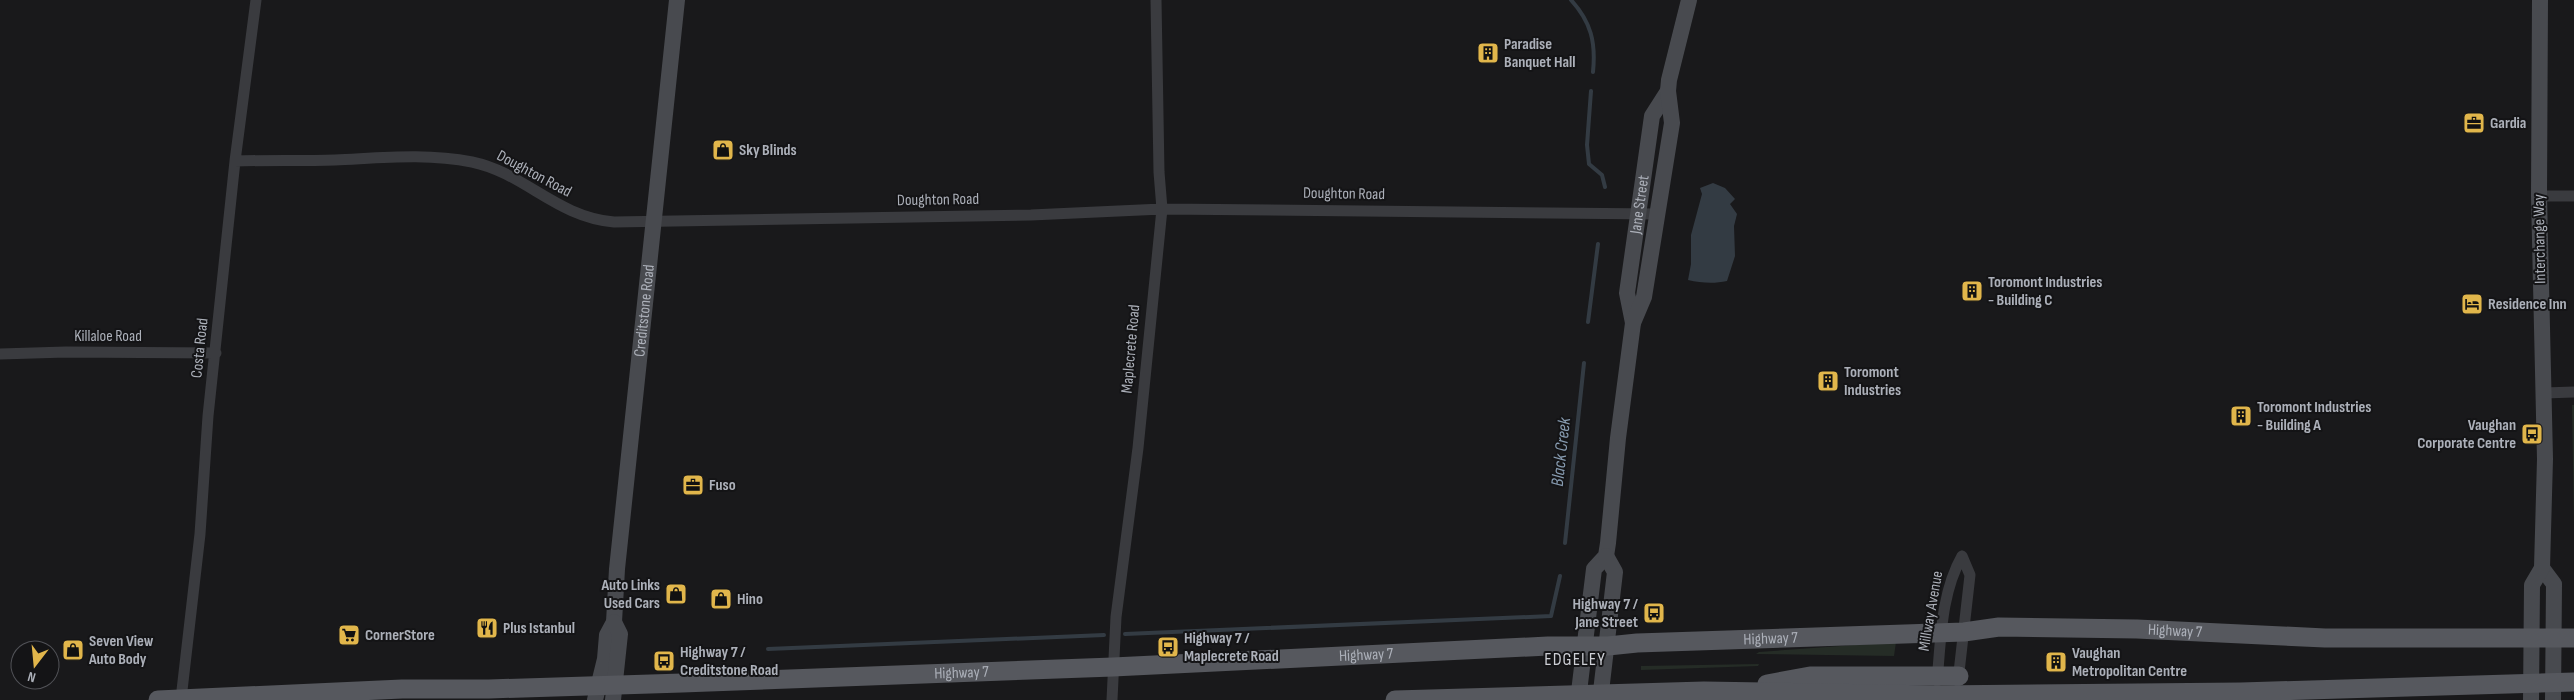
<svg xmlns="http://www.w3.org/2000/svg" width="2574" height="700" font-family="'Sofia Sans Condensed',sans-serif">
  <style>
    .green { fill: #252c26 }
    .water { fill: #333b43 }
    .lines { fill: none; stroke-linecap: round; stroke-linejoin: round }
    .stream { stroke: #333b43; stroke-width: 4 }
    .street { stroke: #3a3b3f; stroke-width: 11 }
    .secondary { stroke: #484a4f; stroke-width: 16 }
    .primary { stroke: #56585e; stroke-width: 19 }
    .labels { text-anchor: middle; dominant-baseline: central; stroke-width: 4; stroke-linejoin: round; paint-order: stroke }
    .poi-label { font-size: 16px; font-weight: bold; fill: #acb0b9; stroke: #141416; text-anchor: start }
    .street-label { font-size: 16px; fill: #acb0b9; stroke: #141416 }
    .water-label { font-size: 18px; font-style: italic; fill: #879bb0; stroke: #141416 }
    .neighbourhood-label { font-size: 18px; letter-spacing: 1px; fill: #cdcfd5; stroke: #141416 }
  </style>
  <rect width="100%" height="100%" fill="#19191b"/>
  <!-- green -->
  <path class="green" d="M 2572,405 L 2574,405 L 2574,525 Z
    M 1896,642 L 1894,656 L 1756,654 L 1759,652 Z
    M 1759,664 L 1758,666 L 1641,670 L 1641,666 Z"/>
  <!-- water -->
  <path class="water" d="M 1713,183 L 1725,188 L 1735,199 L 1730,204 L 1737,214 L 1734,226 L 1735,256 L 1727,281 C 1714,284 1701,283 1688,280 L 1691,264 L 1691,235 L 1702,194 L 1700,188 Z"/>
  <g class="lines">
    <!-- stream -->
    <path class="stream" d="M 1571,0 C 1591,22 1596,42 1593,72
      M 1591,91 L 1587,145 L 1589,164 L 1602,175 L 1605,187
      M 1588,322 L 1598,244
      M 1565,543 L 1584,363
      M 1125,634 L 1551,616 L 1560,576
      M 768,649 L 1104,635"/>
    <!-- street -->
    <path class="street" d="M 235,161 C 268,160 302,161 335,160 C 381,158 426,153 472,162 C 525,173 556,217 614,222 L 1031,215 L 1162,209 L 1657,214
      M 2539,196 L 2574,196
      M 0,354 L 66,352 L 216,353
      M 2544,393 L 2574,392
      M 1937,681 C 1941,639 1941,593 1962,556
      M 1958,681 L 1970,575 L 1962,556
      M 181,699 L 200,534 L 208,416 L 235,161 L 256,0
      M 1112,700 L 1116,617 L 1138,448 L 1162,209 L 1159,172 L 1156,0"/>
    <!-- secondary -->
    <g class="secondary">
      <path id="s1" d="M 1633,323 L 1627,293 L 1652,116 L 1668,91"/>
      <path d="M 2542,568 L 2554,584 L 2553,700"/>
      <path id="s2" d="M 595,700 L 605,659 L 607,635 L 614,622 L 617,569 L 677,0"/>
      <path d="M 613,700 L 620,634 L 614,622"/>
      <path d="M 1578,700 L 1594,569 L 1606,556 L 1608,543 L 1618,438 L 1633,323 L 1644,297 L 1672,123 L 1668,91 L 1669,80 L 1689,0"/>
      <path d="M 1600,700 L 1615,572 L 1606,556"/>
      <path d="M 2531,700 L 2532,585 L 2542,568 L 2545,459 L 2539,196 L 2540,0"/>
    </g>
    <!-- primary -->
    <g class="primary">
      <path d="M 1767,684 L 1810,676 L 1959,676"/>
      <path id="s3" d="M 158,700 L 402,689 L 489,689 L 682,683 L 1113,667 L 1548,646 L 1608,646 L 1637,643 L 1964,632 L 1999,627 L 2137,629 L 2325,638 L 2574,638"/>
      <path d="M 1395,700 L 1704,691 L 1936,695 L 2241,692 L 2574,682"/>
    </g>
  </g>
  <!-- icons -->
  <defs>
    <g id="building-square" transform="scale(1.125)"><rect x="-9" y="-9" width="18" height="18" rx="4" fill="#e1b64b" stroke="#141416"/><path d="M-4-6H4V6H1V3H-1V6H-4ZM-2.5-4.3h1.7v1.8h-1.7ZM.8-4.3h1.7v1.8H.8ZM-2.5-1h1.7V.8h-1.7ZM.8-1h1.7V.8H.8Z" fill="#111"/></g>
    <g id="office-square" transform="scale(1.125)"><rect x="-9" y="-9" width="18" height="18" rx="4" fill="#e1b64b" stroke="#141416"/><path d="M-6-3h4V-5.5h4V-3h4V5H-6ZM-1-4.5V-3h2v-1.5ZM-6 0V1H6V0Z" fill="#111"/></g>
    <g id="shop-square" transform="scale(1.125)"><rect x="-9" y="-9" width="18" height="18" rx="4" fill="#e1b64b" stroke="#141416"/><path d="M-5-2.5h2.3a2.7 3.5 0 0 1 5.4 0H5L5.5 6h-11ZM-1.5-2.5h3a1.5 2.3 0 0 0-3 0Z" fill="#111"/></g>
    <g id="hotel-square" transform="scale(1.125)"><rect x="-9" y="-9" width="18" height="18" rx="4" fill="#e1b64b" stroke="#141416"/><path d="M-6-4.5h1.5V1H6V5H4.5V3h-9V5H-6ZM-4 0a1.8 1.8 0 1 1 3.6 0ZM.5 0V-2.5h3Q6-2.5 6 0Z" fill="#111"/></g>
    <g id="bus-square" transform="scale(1.125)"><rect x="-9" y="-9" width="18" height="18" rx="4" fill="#e1b64b" stroke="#141416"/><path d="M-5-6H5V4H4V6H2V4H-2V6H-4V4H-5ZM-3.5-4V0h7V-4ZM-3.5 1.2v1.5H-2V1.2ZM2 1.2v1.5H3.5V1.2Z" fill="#111"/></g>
    <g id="restaurant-square" transform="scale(1.125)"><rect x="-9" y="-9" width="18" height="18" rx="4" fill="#e1b64b" stroke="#141416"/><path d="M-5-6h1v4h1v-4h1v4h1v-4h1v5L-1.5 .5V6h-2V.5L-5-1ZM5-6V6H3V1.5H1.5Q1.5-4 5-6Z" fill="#111"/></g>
    <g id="supermarket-square" transform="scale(1.125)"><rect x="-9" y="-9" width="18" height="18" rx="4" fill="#e1b64b" stroke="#141416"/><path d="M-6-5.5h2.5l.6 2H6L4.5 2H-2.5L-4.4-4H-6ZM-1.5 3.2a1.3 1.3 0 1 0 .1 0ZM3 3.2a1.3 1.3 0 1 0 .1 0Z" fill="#111"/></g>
  </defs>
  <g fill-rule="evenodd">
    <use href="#building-square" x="1488" y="53"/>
    <use href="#office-square" x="2474" y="123"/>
    <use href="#shop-square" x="723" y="150"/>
    <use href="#building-square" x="1972" y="291"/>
    <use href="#hotel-square" x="2472" y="304"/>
    <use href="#building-square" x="1828" y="381"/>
    <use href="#building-square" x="2241" y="416"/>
    <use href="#bus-square" x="2532" y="434"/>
    <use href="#office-square" x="693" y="485"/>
    <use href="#shop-square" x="676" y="594"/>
    <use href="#shop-square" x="721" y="599"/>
    <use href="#bus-square" x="1654" y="613"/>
    <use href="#restaurant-square" x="487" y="628"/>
    <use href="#supermarket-square" x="349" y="635"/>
    <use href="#bus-square" x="1168" y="647"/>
    <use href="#shop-square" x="73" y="650"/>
    <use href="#bus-square" x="664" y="661"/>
    <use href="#building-square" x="2056" y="662"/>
  </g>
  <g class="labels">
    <!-- poi labels -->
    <g class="poi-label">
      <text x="1504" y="44">Paradise<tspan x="1504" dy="18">Banquet Hall</tspan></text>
      <text x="2490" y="123">Gardia</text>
      <text x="739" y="150">Sky Blinds</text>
      <text x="1988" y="282">Toromont Industries<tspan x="1988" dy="18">- Building C</tspan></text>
      <text x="2488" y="304">Residence Inn</text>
      <text x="1844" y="372">Toromont<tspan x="1844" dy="18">Industries</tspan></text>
      <text x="2257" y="407">Toromont Industries<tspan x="2257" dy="18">- Building A</tspan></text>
      <text x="2516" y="425" text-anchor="end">Vaughan<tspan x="2516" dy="18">Corporate Centre</tspan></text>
      <text x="709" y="485">Fuso</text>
      <text x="660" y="585" text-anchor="end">Auto Links<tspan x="660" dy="18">Used Cars</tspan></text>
      <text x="737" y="599">Hino</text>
      <text x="1638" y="604" text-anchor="end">Highway 7 /<tspan x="1638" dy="18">Jane Street</tspan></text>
      <text x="503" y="628">Plus Istanbul</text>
      <text x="365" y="635">CornerStore</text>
      <text x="1184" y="638">Highway 7 /<tspan x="1184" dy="18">Maplecrete Road</tspan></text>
      <text x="89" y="641">Seven View<tspan x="89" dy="18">Auto Body</tspan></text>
      <text x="680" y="652">Highway 7 /<tspan x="680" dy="18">Creditstone Road</tspan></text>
      <text x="2072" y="653">Vaughan<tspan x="2072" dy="18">Metropolitan Centre</tspan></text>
    </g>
    <!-- street labels -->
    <g class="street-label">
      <text transform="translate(534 174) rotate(28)">Doughton Road</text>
      <text transform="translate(1344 194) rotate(1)">Doughton Road</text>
      <text transform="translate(938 200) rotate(-1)">Doughton Road</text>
      <text stroke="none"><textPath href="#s1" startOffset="120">Jane Street</textPath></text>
      <text transform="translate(2540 239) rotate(-91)">Interchange Way</text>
      <text stroke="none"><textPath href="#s2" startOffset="394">Creditstone Road</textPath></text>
      <text x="108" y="336">Killaloe Road</text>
      <text transform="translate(200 348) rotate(-84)">Costa Road</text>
      <text transform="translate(1131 349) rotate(-85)">Maplecrete Road</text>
      <text transform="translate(1931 611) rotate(-80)">Millway Avenue</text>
      <text stroke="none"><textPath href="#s3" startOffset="2019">Highway 7</textPath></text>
      <text stroke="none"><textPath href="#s3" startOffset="1614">Highway 7</textPath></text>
      <text stroke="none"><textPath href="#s3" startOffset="1209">Highway 7</textPath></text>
      <text stroke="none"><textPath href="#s3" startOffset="804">Highway 7</textPath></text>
    </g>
    <!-- water labels -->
    <g class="water-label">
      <text transform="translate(1561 452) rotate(-84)">Black Creek</text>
    </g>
    <!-- neighbourhood labels -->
    <g class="neighbourhood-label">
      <text x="1575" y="659">EDGELEY</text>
    </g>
  </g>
  <!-- north arrow -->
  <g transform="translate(35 665) rotate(196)"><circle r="24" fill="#141416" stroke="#515257"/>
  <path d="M0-4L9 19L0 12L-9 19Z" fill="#e1b64b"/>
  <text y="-8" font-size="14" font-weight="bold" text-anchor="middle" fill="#acb0b9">N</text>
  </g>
</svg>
